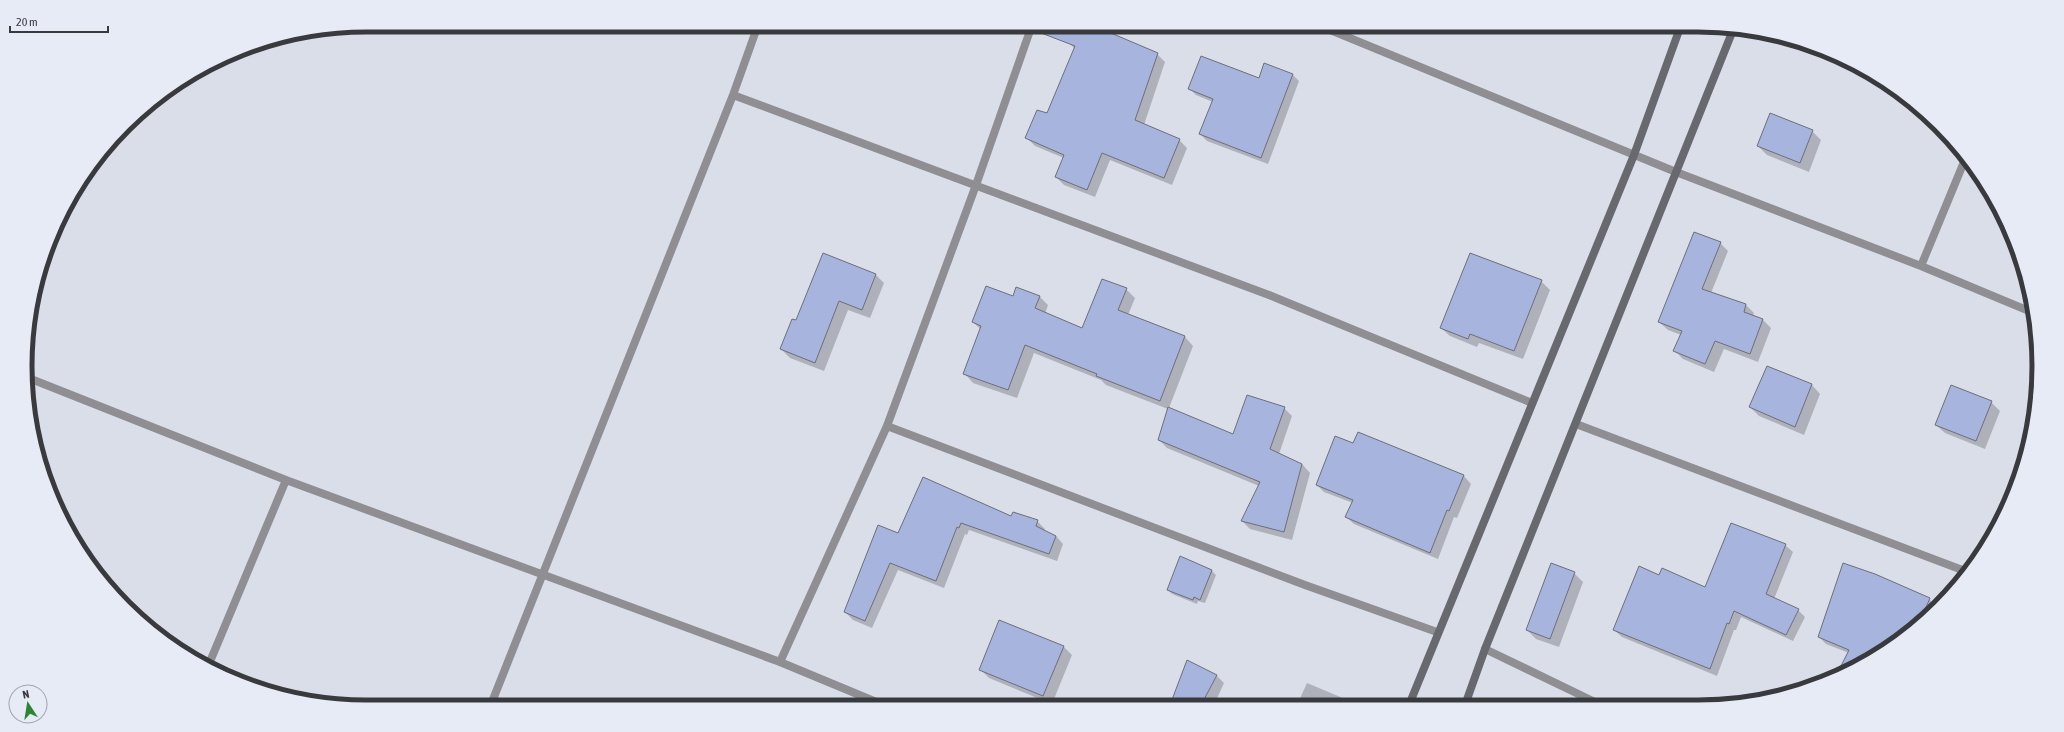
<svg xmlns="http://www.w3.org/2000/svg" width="2064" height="732" font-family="'Asap Condensed',sans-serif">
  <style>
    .shadow { fill: #0003 }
    .building { fill: #a7b5de; stroke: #6c6f79 }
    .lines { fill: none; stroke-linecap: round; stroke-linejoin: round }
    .minor { stroke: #8e8e93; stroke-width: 8 }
    .secondary { stroke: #68686f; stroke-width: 8 }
    .rim { fill: none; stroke: #393a3e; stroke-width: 5 }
  </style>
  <rect width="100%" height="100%" fill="#dadee9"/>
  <!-- shadow -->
  <path class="shadow" d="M 1076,25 L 1089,25 L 1157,54 L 1165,62 L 1144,125 L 1179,140 L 1187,148 L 1172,185 L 1110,160 L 1095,197 L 1064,185 L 1056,177 L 1064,158 L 1035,146 L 1027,138 L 1047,115 L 1075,49 L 1069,43 Z
    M 1292,74 L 1299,81 L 1268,164 L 1207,141 L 1200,134 L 1213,102 L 1196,95 L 1189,88 Z
    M 1812,131 L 1821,140 L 1809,172 L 1767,155 L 1758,146 Z
    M 1720,243 L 1728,251 L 1711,293 L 1746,305 L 1754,313 L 1753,316 L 1763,320 L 1771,328 L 1758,362 L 1724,349 L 1714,372 L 1683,359 L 1674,350 L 1681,335 L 1668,330 L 1659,322 Z
    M 875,274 L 884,283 L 870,318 L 848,310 L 824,371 L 790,358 L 781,349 L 797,321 Z
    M 1541,281 L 1550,290 L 1523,359 L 1479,343 L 1477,347 L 1450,336 L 1441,328 Z
    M 1126,289 L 1135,298 L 1128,315 L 1185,337 L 1193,346 L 1169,408 L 1234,435 L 1284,408 L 1292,416 L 1279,454 L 1302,464 L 1310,473 L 1292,540 L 1250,529 L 1242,521 L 1259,486 L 1167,448 L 1159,440 L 1168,409 L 1106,385 L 1101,380 L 1034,353 L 1017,398 L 973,383 L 965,374 L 981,330 L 973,322 L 1013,297 L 1039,296 L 1048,305 L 1045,314 L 1082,329 Z
    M 1812,385 L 1820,394 L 1804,435 L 1759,416 L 1750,407 Z
    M 1991,402 L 2000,411 L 1985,449 L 1945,433 L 1936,425 Z
    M 1359,433 L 1464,476 L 1471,484 L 1457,518 L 1454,517 L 1438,559 L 1354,524 L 1346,517 L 1353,503 L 1324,492 L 1317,485 L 1354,444 Z
    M 923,478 L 1012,517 L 1037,521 L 1045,529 L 1044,531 L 1056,536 L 1063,544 L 1057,561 L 969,530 L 967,535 L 965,534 L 944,588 L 898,570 L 872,628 L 853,620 L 845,612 L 899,534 Z
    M 1785,545 L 1793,552 L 1774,599 L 1798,610 L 1805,617 L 1793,641 L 1741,617 L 1736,630 L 1734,630 L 1717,676 L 1622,637 L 1614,630 L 1660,576 L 1706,588 Z
    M 1181,558 L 1212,571 L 1216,575 L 1205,603 L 1198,601 L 1197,604 L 1172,594 L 1168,590 Z
    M 1574,573 L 1583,582 L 1559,647 L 1536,639 L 1527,630 Z
    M 1929,599 L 1936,606 L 1923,622 L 1849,672 L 1849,653 L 1826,644 L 1819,637 Z
    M 1063,646 L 1072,655 L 1052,704 L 989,678 L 980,669 Z
    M 1188,661 L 1217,676 L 1224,683 L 1214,705 L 1171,705 Z
    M 1307,683 L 1350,701 L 1354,705 L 1297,705 Z"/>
  <!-- building -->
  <path class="building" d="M 1037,25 L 1092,25 L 1158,53 L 1135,120 L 1180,139 L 1164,178 L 1102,153 L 1087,190 L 1055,177 L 1064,155 L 1025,138 L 1037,110 L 1047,113 L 1075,46 L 1036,31 Z
    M 1201,56 L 1259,78 L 1264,63 L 1293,74 L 1261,158 L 1199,134 L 1213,99 L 1188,89 Z
    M 1770,113 L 1813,130 L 1800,163 L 1757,146 Z
    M 1694,232 L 1721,242 L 1702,289 L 1746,304 L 1744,312 L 1763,319 L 1750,354 L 1715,341 L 1705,364 L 1673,351 L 1682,331 L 1658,322 Z
    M 823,253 L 876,274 L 862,310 L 839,301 L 815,363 L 780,349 L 792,319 L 796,320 Z
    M 1470,253 L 1542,280 L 1514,351 L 1470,334 L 1468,339 L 1440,328 Z
    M 1102,279 L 1127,288 L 1118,310 L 1185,336 L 1160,401 L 1096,376 L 1097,374 L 1025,345 L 1008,390 L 963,374 L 981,326 L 972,322 L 986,286 L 1013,296 L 1016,287 L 1040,296 L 1035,308 L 1082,328 Z
    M 1767,366 L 1812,384 L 1795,427 L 1749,407 Z
    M 1951,385 L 1992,401 L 1976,441 L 1935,425 Z
    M 1247,395 L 1285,407 L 1270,449 L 1302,464 L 1284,532 L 1241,521 L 1260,482 L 1158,440 L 1168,407 L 1233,434 Z
    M 1358,432 L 1464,475 L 1449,511 L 1447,510 L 1430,553 L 1345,517 L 1353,500 L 1316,485 L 1335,436 L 1353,443 Z
    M 923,477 L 1011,516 L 1013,512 L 1038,520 L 1036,526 L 1056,536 L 1049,554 L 961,523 L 959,528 L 957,527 L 936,581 L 890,563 L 865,621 L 844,612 L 878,525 L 898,533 Z
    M 1731,523 L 1786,544 L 1766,594 L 1799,609 L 1786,635 L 1734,611 L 1729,624 L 1727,623 L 1710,669 L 1613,630 L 1639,566 L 1659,575 L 1662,568 L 1705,587 Z
    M 1180,556 L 1212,570 L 1200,600 L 1194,597 L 1193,600 L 1167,590 Z
    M 1551,563 L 1575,572 L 1550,639 L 1526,630 Z
    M 1843,563 L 1875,574 L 1930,598 L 1918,626 L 1849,672 L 1836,676 L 1849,650 L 1818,637 Z
    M 999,620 L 1064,646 L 1043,696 L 979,670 Z
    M 1187,660 L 1217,675 L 1201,705 L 1170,705 Z"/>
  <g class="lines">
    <!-- minor -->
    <path class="minor" d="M 1318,25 L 1676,172 L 1921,266 L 2034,313
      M 733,95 L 1269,295 L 1532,403
      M 1921,266 L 1966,157
      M 26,377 L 286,480 L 780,662 L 886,706
      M 1576,424 L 1965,571
      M 887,426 L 1305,585 L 1437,632
      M 1485,649 L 1599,704
      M 780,662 L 887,426 L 976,185 L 1032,25
      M 209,664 L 286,480
      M 490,707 L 733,95 L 758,25"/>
    <!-- secondary -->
    <path class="secondary" d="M 1409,705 L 1634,155 L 1681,25
      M 1465,705 L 1485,649 L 1733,30"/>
  </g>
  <!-- crop -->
  <path d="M0 0H2064V732H0ZM366 32H1698A334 334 0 0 1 2032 366V366A334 334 0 0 1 1698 700H366A334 334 0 0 1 32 366V366A334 334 0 0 1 366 32Z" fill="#e7ebf6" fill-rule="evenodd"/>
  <path class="rim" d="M366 32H1698A334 334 0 0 1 2032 366V366A334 334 0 0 1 1698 700H366A334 334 0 0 1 32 366V366A334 334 0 0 1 366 32Z"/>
  <!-- north arrow -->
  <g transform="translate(28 704) rotate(348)"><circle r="19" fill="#e7ebf6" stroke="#a1a4ac"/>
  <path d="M0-3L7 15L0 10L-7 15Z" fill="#2c8535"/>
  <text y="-6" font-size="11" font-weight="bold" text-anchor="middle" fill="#393a3e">N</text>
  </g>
  <!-- scale -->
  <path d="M10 26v6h98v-6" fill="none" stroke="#393a3e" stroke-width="2"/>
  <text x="16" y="26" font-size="12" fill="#393a3e" stroke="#e7ebf6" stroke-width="3" paint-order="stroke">20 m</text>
</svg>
